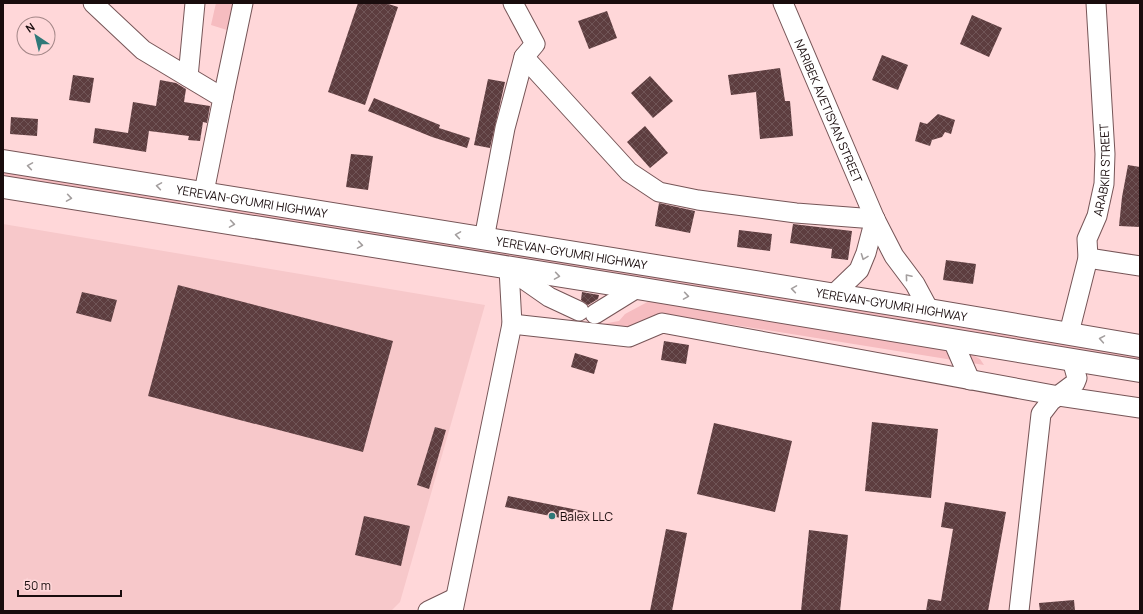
<svg xmlns="http://www.w3.org/2000/svg" width="1143" height="614" font-family="Manrope,sans-serif">
  <style>
    .built { fill: #f7c8ca }
    .green { fill: #f6bcc0 }
    .building { fill: url(#building-cross-hatch) }
    .lines { fill: none; stroke-linecap: round; stroke-linejoin: round }
    .minor-casing { stroke: #765557; stroke-width: 21 }
    .highway-casing { stroke: #765557; stroke-width: 24 }
    .minor { stroke: #fff; stroke-width: 19 }
    .highway { stroke: #fff; stroke-width: 22 }
    .oneway { stroke: #a39e9e }
    .poi-dot { fill: #2f7878; stroke: #ffd7d9; stroke-width: 1.5 }
    .labels { text-anchor: middle; dominant-baseline: central; stroke-width: 4; stroke-linejoin: round; paint-order: stroke }
    .street-label { font-size: 12px; fill: #190c0d; stroke: #ffd7d9 }
    .poi-label { font-size: 12px; fill: #190c0d; stroke: #ffd7d9; text-anchor: start }
  </style>
  <defs>
    <pattern id="building-cross-hatch" width="8" height="8" patternUnits="userSpaceOnUse"><rect width="8" height="8" fill="#5d3d3f"/><path d="M0 0l8 8M0 8l8-8" fill="none" stroke="#705557"/></pattern>
  </defs>
  <rect width="100%" height="100%" fill="#ffd7d9"/>
  <!-- built -->
  <path class="built" d="M 3,224 L 485,305 L 400,602 L 391,611 L 3,611 Z"/>
  <!-- green -->
  <path class="green" d="M 216,3 L 234,3 L 227,30 L 211,25 Z
    M 3,168 L 181,196 L 180,207 L 3,179 Z
    M 217,205 L 1140,353 L 1140,363 L 218,211 Z
    M 653,299 L 969,353 L 980,359 L 984,365 L 660,313 C 634,326 626,332 596,325 L 619,321 L 625,314 Z"/>
  <!-- building -->
  <path class="building" d="M 358,3 L 385,3 L 398,7 L 365,105 L 328,92 Z
    M 607,11 L 617,38 L 589,49 L 578,21 Z
    M 972,15 L 1002,28 L 989,57 L 960,44 Z
    M 882,55 L 908,65 L 898,90 L 872,80 Z
    M 780,68 L 785,101 L 790,101 L 793,136 L 760,139 L 756,92 L 731,95 L 728,75 Z
    M 73,75 L 94,78 L 90,103 L 69,100 Z
    M 650,76 L 673,101 L 653,118 L 631,93 Z
    M 488,79 L 505,82 L 490,148 L 474,145 Z
    M 160,80 L 176,83 L 186,89 L 184,102 L 210,106 L 207,123 L 203,122 L 200,141 L 188,140 L 189,136 L 149,131 L 146,152 L 93,143 L 95,128 L 128,133 L 133,102 L 156,106 Z
    M 374,98 L 440,125 L 439,128 L 470,138 L 467,148 L 432,137 L 368,111 Z
    M 938,114 L 955,120 L 951,134 L 945,132 L 942,137 L 932,140 L 930,146 L 915,141 L 920,122 L 927,124 Z
    M 11,117 L 38,119 L 37,136 L 10,134 Z
    M 645,126 L 668,153 L 650,168 L 627,142 Z
    M 351,154 L 373,156 L 368,190 L 346,187 Z
    M 1128,165 L 1140,167 L 1140,227 L 1119,226 L 1122,197 Z
    M 659,203 L 695,211 L 690,233 L 655,226 Z
    M 793,224 L 852,231 L 848,260 L 831,258 L 832,249 L 790,243 Z
    M 739,230 L 772,234 L 770,251 L 737,247 Z
    M 946,260 L 976,264 L 973,284 L 943,280 Z
    M 178,285 L 393,341 L 363,452 L 148,396 Z
    M 82,292 L 117,300 L 111,322 L 76,313 Z
    M 582,292 L 599,295 L 598,299 L 588,305 L 581,300 Z
    M 664,341 L 689,345 L 686,364 L 661,360 Z
    M 575,353 L 598,360 L 594,374 L 571,367 Z
    M 872,422 L 938,429 L 931,498 L 865,491 Z
    M 714,423 L 792,441 L 775,512 L 697,494 Z
    M 435,427 L 446,430 L 429,489 L 417,485 Z
    M 508,496 L 588,512 L 586,523 L 505,507 Z
    M 945,502 L 1006,512 L 988,611 L 926,611 L 928,599 L 941,601 L 953,529 L 941,527 Z
    M 364,516 L 410,526 L 401,566 L 355,555 Z
    M 666,529 L 687,533 L 672,611 L 650,611 Z
    M 809,530 L 848,535 L 840,611 L 801,611 Z
    M 1074,600 L 1075,611 L 1040,611 L 1039,603 Z"/>
  <g class="lines">
    <!-- minor casing -->
    <g class="minor-casing">
      <g id="minor">
        <path d="M 93,3 L 143,50 L 223,98 L 204,192"/>
        <path id="s1" d="M 783,3 L 875,219 L 894,256 L 915,284 L 929,310"/>
        <path d="M 524,57 L 629,172 L 659,192 L 698,200 L 796,213 L 875,219"/>
        <path d="M 188,77 L 195,3"/>
        <path d="M 223,98 L 243,3"/>
        <path d="M 484,239 L 505,128 L 524,57 L 535,44 L 513,3"/>
        <path d="M 1088,258 L 1140,266"/>
        <path d="M 509,269 L 549,297 L 579,311"/>
        <path d="M 833,295 L 859,270 L 866,253 L 875,219"/>
        <path d="M 595,314 L 637,288"/>
        <path d="M 512,324 L 629,337 L 662,323 L 1059,396 L 1140,408"/>
        <path id="s2" d="M 1069,333 L 1088,258 L 1087,239 L 1097,216 L 1104,184 L 1105,154 L 1096,3"/>
        <path d="M 953,341 L 970,380"/>
        <path d="M 428,611 L 455,598"/>
        <path d="M 453,611 L 512,324 L 509,269"/>
        <path d="M 1019,611 L 1041,414 L 1051,401 L 1075,383 L 1077,378 L 1072,360"/>
      </g>
    </g>
    <!-- highway casing -->
    <g class="highway-casing">
      <g id="highway">
        <path id="s3" d="M 3,161 L 929,310 L 1140,346"/>
        <path d="M 3,187 L 637,288 L 1140,371"/>
      </g>
    </g>
    <!-- minor -->
    <use href="#minor" class="minor"/>
    <!-- highway -->
    <use href="#highway" class="highway"/>
  </g>
  <!-- one-way arrows -->
  <defs><path id="oneway-chevron" d="M-2-3.5L2.5 0L-2 3.5" fill="none" stroke-width="1.6" stroke-linecap="round" stroke-linejoin="round"/></defs>
  <g class="oneway">
    <use href="#oneway-chevron" transform="translate(30 166) rotate(-171)"/>
    <use href="#oneway-chevron" transform="translate(159 186) rotate(-171)"/>
    <use href="#oneway-chevron" transform="translate(69 198) rotate(9)"/>
    <use href="#oneway-chevron" transform="translate(232 224) rotate(9)"/>
    <use href="#oneway-chevron" transform="translate(458 235) rotate(-171)"/>
    <use href="#oneway-chevron" transform="translate(360 245) rotate(9)"/>
    <use href="#oneway-chevron" transform="translate(864 257) rotate(111)"/>
    <use href="#oneway-chevron" transform="translate(557 276) rotate(9)"/>
    <use href="#oneway-chevron" transform="translate(908 277) rotate(-130)"/>
    <use href="#oneway-chevron" transform="translate(794 289) rotate(-171)"/>
    <use href="#oneway-chevron" transform="translate(686 296) rotate(9)"/>
    <use href="#oneway-chevron" transform="translate(1102 339) rotate(-170)"/>
  </g>
  <!-- markers -->
  <circle class="poi-dot" cx="552" cy="516" r="4"/>
  <g class="labels">
    <!-- street labels -->
    <g class="street-label">
      <text stroke="none"><textPath href="#s1" startOffset="117">NARIBEK AVETISYAN STREET</textPath></text>
      <text stroke="none"><textPath href="#s2" startOffset="168">ARABKIR STREET</textPath></text>
      <text stroke="none"><textPath href="#s3" startOffset="252">YEREVAN-GYUMRI HIGHWAY</textPath></text>
      <text stroke="none"><textPath href="#s3" startOffset="576">YEREVAN-GYUMRI HIGHWAY</textPath></text>
      <text stroke="none"><textPath href="#s3" startOffset="900">YEREVAN-GYUMRI HIGHWAY</textPath></text>
    </g>
    <!-- poi labels -->
    <g class="poi-label">
      <text x="560" y="516">Balex LLC</text>
    </g>
  </g>
  <!-- border -->
  <rect width="1143" height="614" fill="none" stroke="#190c0d" stroke-width="8"/>
  <!-- north arrow -->
  <g transform="translate(36 36) rotate(325)"><circle r="19" fill="#ffd7d9" stroke="#a38687"/>
  <path d="M0-3L7 15L0 10L-7 15Z" fill="#2f7878"/>
  <text y="-6" font-size="11" font-weight="bold" text-anchor="middle" fill="#190c0d">N</text>
  </g>
  <!-- scale -->
  <path d="M18 590v6h103v-6" fill="none" stroke="#190c0d" stroke-width="2"/>
  <text x="24" y="590" font-size="12" fill="#190c0d" stroke="#ffd7d9" stroke-width="3" paint-order="stroke">50 m</text>
</svg>
